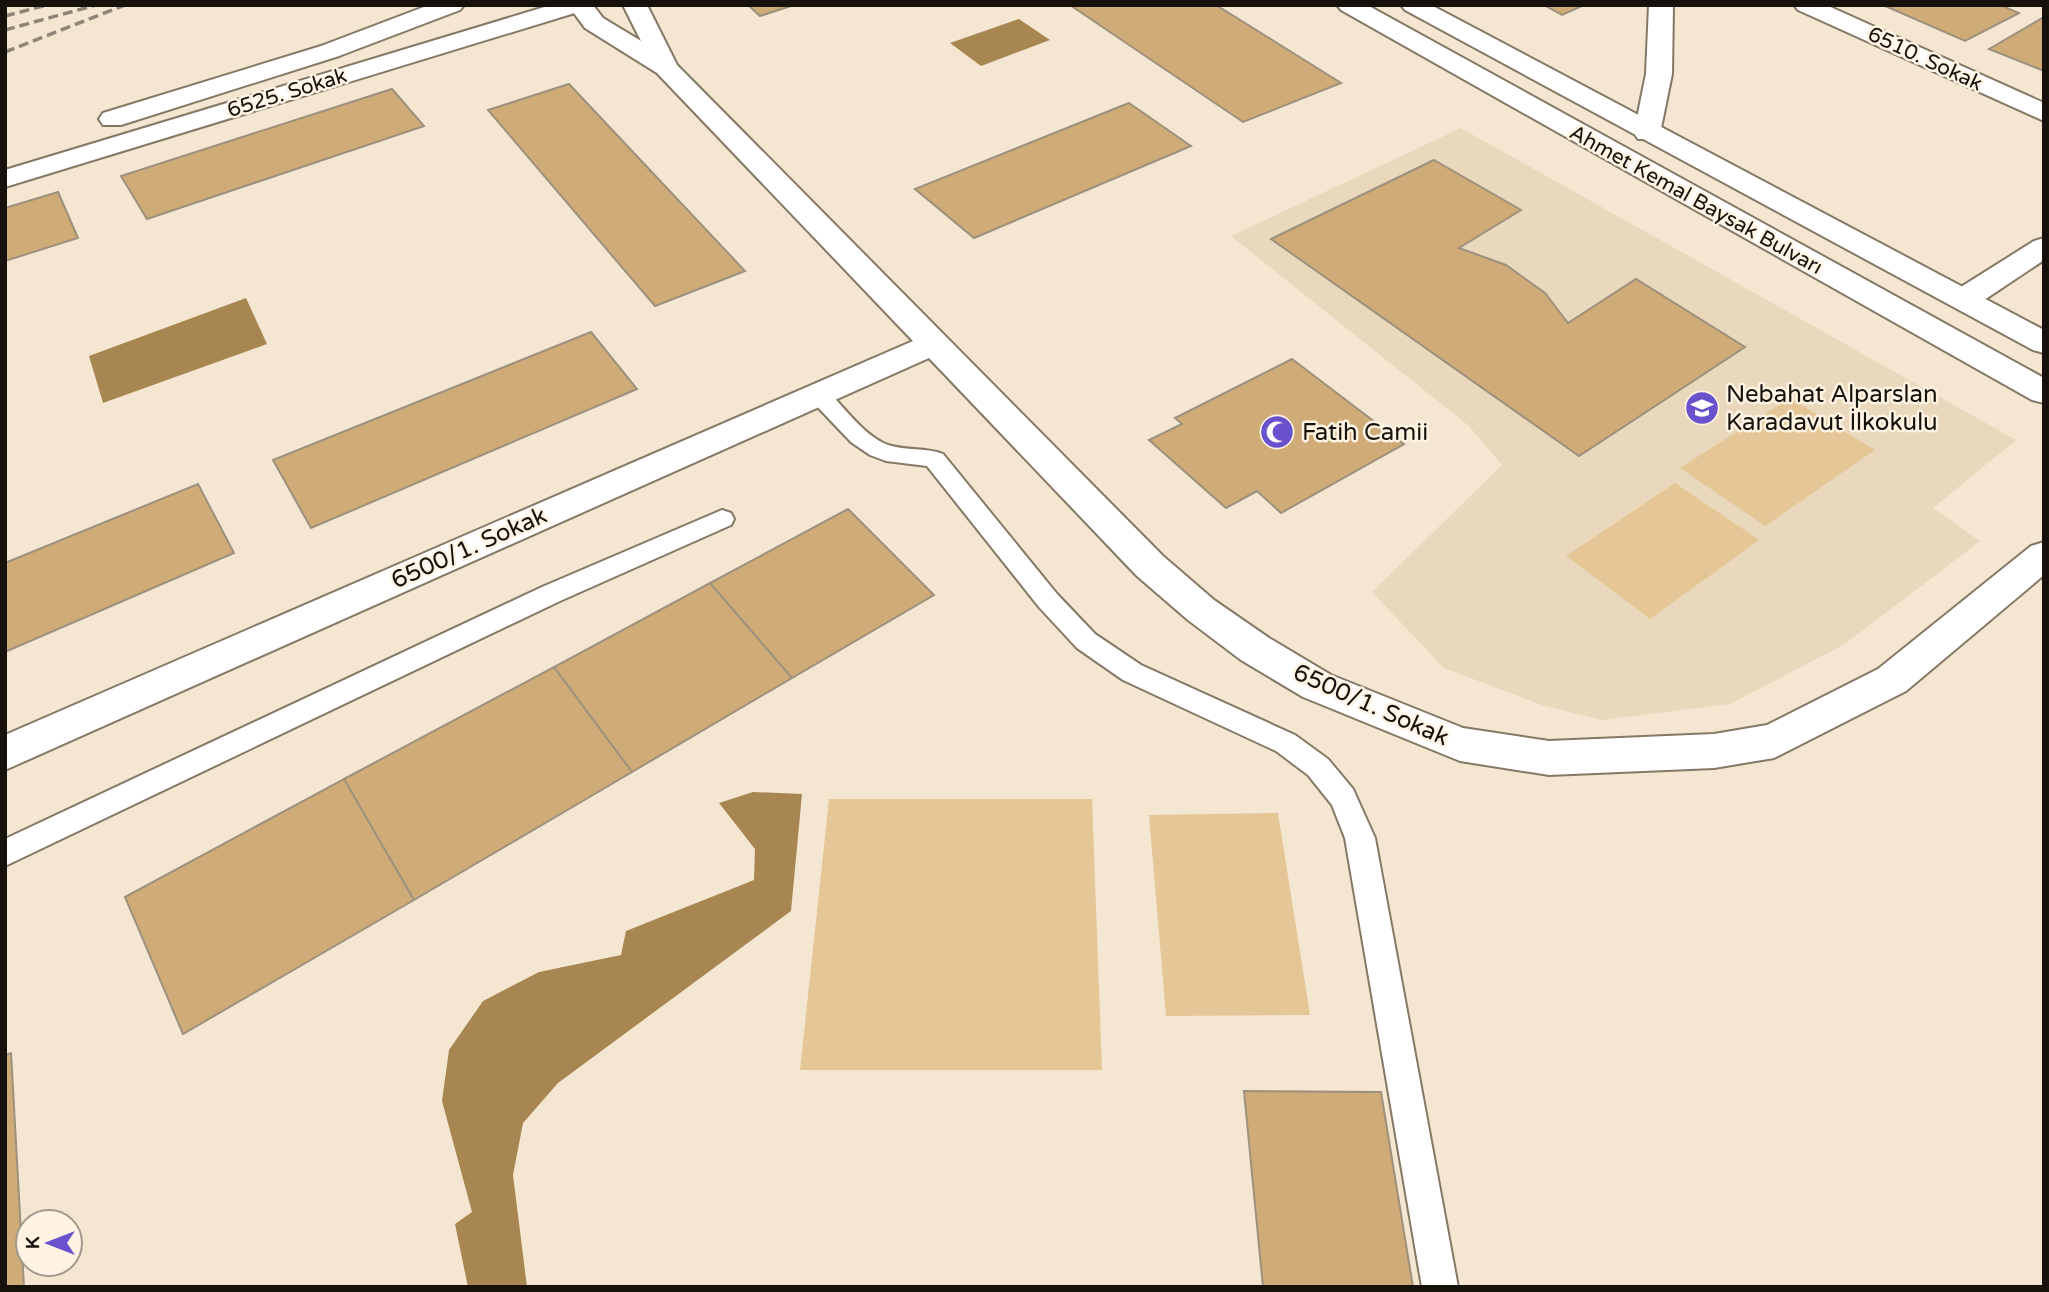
<svg xmlns="http://www.w3.org/2000/svg" width="2049" height="1292" font-family="'Varela Round',sans-serif">
  <style>
    .built { fill: #ead8bd }
    .green { fill: #e5c697 }
    .water { fill: #a78652 }
    .building { fill: #cfac77; stroke: #9d907d; stroke-width: 2 }
    .lines { fill: none; stroke-linecap: round; stroke-linejoin: round }
    .lane-casing { stroke: #857865; stroke-width: 4 }
    .street-casing { stroke: #857865; stroke-width: 4 }
    .secondary-casing { stroke: #857865; stroke-width: 4 }
    .lane { fill: #fff; fill-rule: evenodd }
    .street { fill: #fff; fill-rule: evenodd }
    .secondary { fill: #fff; fill-rule: evenodd }
    .rail { stroke: #908678; stroke-width: 3.5; stroke-dasharray: 10 5; stroke-linecap: butt }
    .labels { text-anchor: middle; dominant-baseline: central; stroke-width: 5; stroke-linejoin: round; paint-order: stroke }
    .far-street-label { font-size: 21px; fill: #16120b; stroke: #fff3e3 }
    .poi-label { font-size: 24px; fill: #16120b; stroke: #fff3e3; text-anchor: start }
    .street-label { font-size: 24px; fill: #16120b; stroke: #fff3e3 }
  </style>
  <rect width="100%" height="100%" fill="#f4e6d1"/>
  <!-- built -->
  <path class="built" d="M 1461,128 L 2016,440 L 1933,508 L 1980,541 L 1845,644 L 1730,704 L 1602,720 L 1542,705 L 1444,668 L 1372,592 L 1502,465 L 1469,426 L 1231,236 Z"/>
  <!-- green -->
  <path class="green" d="M 1790,398 L 1875,450 L 1765,526 L 1680,468 Z
    M 1675,483 L 1759,540 L 1650,619 L 1566,556 Z
    M 829,799 L 1092,799 L 1102,1070 L 800,1070 Z
    M 1278,813 L 1310,1015 L 1166,1016 L 1149,815 Z"/>
  <!-- water -->
  <path class="water" d="M 1019,19 L 1050,40 L 981,66 L 950,43 Z
    M 246,298 L 267,344 L 103,403 L 89,356 Z
    M 753,792 L 802,794 L 791,911 L 558,1083 L 523,1123 L 513,1175 L 527,1287 L 468,1287 L 455,1224 L 472,1212 L 442,1101 L 449,1050 L 483,1001 L 539,972 L 621,955 L 626,931 L 754,880 L 755,849 L 719,803 Z"/>
  <!-- building -->
  <path class="building" d="M 748,5 L 794,5 L 760,16 Z
    M 1070,5 L 1216,5 L 1341,83 L 1243,122 Z
    M 1544,5 L 1584,5 L 1562,15 Z
    M 1883,5 L 2000,5 L 2019,13 L 1965,41 Z
    M 2044,17 L 2044,71 L 1989,49 Z
    M 569,84 L 745,271 L 655,306 L 488,110 Z
    M 392,89 L 424,126 L 147,219 L 121,176 Z
    M 1129,103 L 1191,146 L 974,238 L 915,189 Z
    M 1434,160 L 1521,210 L 1459,248 L 1506,265 L 1545,293 L 1568,323 L 1636,279 L 1745,347 L 1579,456 L 1271,239 Z
    M 58,192 L 78,238 L 5,261 L 5,208 Z
    M 591,332 L 637,389 L 311,528 L 273,460 Z
    M 1292,359 L 1404,444 L 1281,513 L 1257,491 L 1226,508 L 1149,440 L 1182,424 L 1175,418 Z
    M 198,484 L 234,553 L 5,652 L 5,563 Z
    M 848,509 L 934,595 L 792,678 L 710,583 Z
    M 710,583 L 792,678 L 632,772 L 554,667 Z
    M 554,667 L 632,772 L 414,900 L 344,779 Z
    M 344,779 L 414,900 L 183,1034 L 125,897 Z
    M 11,1053 L 24,1287 L 5,1287 L 5,1055 Z
    M 1244,1091 L 1381,1092 L 1413,1287 L 1263,1287 Z"/>
  <g class="lines">
    <!-- lane casing -->
    <g class="lane-casing">
      <path id="lane" d="M 818,387 L 826,389 C 844,407 864,436 888,445 C 906,451 925,447 943,454 L 1057,594 L 1095,634 L 1141,665 L 1295,735 L 1328,759 L 1353,789 L 1375,838 L 1458,1287 L 1422,1287 L 1345,838 L 1332,805 L 1308,775 L 1276,751 L 1123,680 L 1077,648 L 1039,607 L 927,466 L 886,461 L 870,455 L 851,442 L 810,399 L 807,394 L 810,389 Z
        M 722,510 L 731,513 L 734,519 L 731,525 L 560,601 L 5,866 L 5,839 L 542,587 Z"/>
    </g>
    <!-- street casing -->
    <g class="street-casing">
      <path id="street" d="M 568,5 L 593,5 L 603,18 L 641,41 L 623,5 L 647,5 L 677,65 L 1163,556 L 1214,600 L 1269,638 L 1331,675 L 1463,728 L 1549,741 L 1714,734 L 1767,725 L 1878,669 L 2031,546 L 2044,542 L 2044,575 L 1906,691 L 1774,758 L 1714,768 L 1549,775 L 1460,761 L 1303,697 L 1241,660 L 1188,620 L 1137,576 L 929,358 L 5,770 L 5,735 L 913,341 L 657,73 L 585,28 Z
        M 1649,5 L 1673,5 L 1672,74 L 1660,133 L 1656,139 L 1638,139 L 1634,133 L 1646,74 Z
        M 1794,5 L 1826,5 L 2044,103 L 2044,121 L 1798,10 Z
        M 2044,238 L 2044,260 L 1975,306 L 1964,308 L 1953,306 L 1949,299 L 1953,292 L 2034,241 Z"/>
    </g>
    <!-- secondary casing -->
    <g class="secondary-casing">
      <path id="secondary" d="M 429,5 L 464,5 L 460,10 L 339,56 L 121,125 L 103,125 L 99,119 L 103,113 L 321,46 Z
        M 551,5 L 582,7 L 578,12 L 5,187 L 5,170 Z
        M 1337,5 L 1367,5 L 2044,378 L 2044,403 L 2032,400 L 1341,10 Z
        M 1401,5 L 1431,5 L 2044,330 L 2044,353 L 2033,350 L 1405,10 Z"/>
    </g>
    <!-- lane -->
    <use href="#lane" class="lane"/>
    <!-- street -->
    <use href="#street" class="street"/>
    <!-- secondary -->
    <use href="#secondary" class="secondary"/>
    <!-- rail -->
    <path class="rail" d="M 5,16 L 47,5
      M 5,30 L 96,5
      M 5,52 L 125,5"/>
  </g>
  <!-- icons -->
  <defs>
    <g id="school-disc" transform="scale(1.75)"><circle r="9.5" fill="#6a52cc" stroke="#fff3e3"/><path d="M0-5L7-2L0 1L-7-2ZM-4 1L0 2.5L4 1V4Q0 6-4 4Z" fill="#fff"/></g>
    <g id="mosque-disc" transform="scale(1.75)"><circle r="9.5" fill="#6a52cc" stroke="#fff3e3"/><path d="M3.5-4.9A6 6 0 1 0 3.5 4.9A5 5 0 1 1 3.5-4.9Z" fill="#fff"/></g>
  </defs>
  <g fill-rule="evenodd">
    <use href="#school-disc" x="1702" y="408"/>
    <use href="#mosque-disc" x="1277" y="432"/>
  </g>
  <g class="labels">
    <!-- far-street labels -->
    <g class="far-street-label">
      <text transform="translate(1925 59) rotate(25)">6510. Sokak</text>
      <text transform="translate(287 93) rotate(-17)">6525. Sokak</text>
      <text transform="translate(1696 200) rotate(29)">Ahmet Kemal Baysak Bulvarı</text>
    </g>
    <!-- poi labels -->
    <g class="poi-label">
      <text x="1726" y="394">Nebahat Alparslan<tspan x="1726" dy="28">Karadavut İlkokulu</tspan></text>
      <text x="1302" y="432">Fatih Camii</text>
    </g>
    <!-- street labels -->
    <g class="street-label">
      <text transform="translate(469 548) rotate(-24)">6500/1. Sokak</text>
      <text transform="translate(1371 705) rotate(24)">6500/1. Sokak</text>
    </g>
  </g>
  <!-- border -->
  <rect width="2049" height="1292" fill="none" stroke="#16120b" stroke-width="14"/>
  <!-- north arrow -->
  <g transform="translate(49 1243) rotate(270)"><circle r="33" fill="#fff3e3" stroke="#a2998d" stroke-width="2"/>
  <path d="M0-5L12 26L0 18L-12 26Z" fill="#6a52cc"/>
  <text y="-10" font-size="19" font-weight="bold" text-anchor="middle" fill="#16120b">K</text>
  </g>
</svg>
